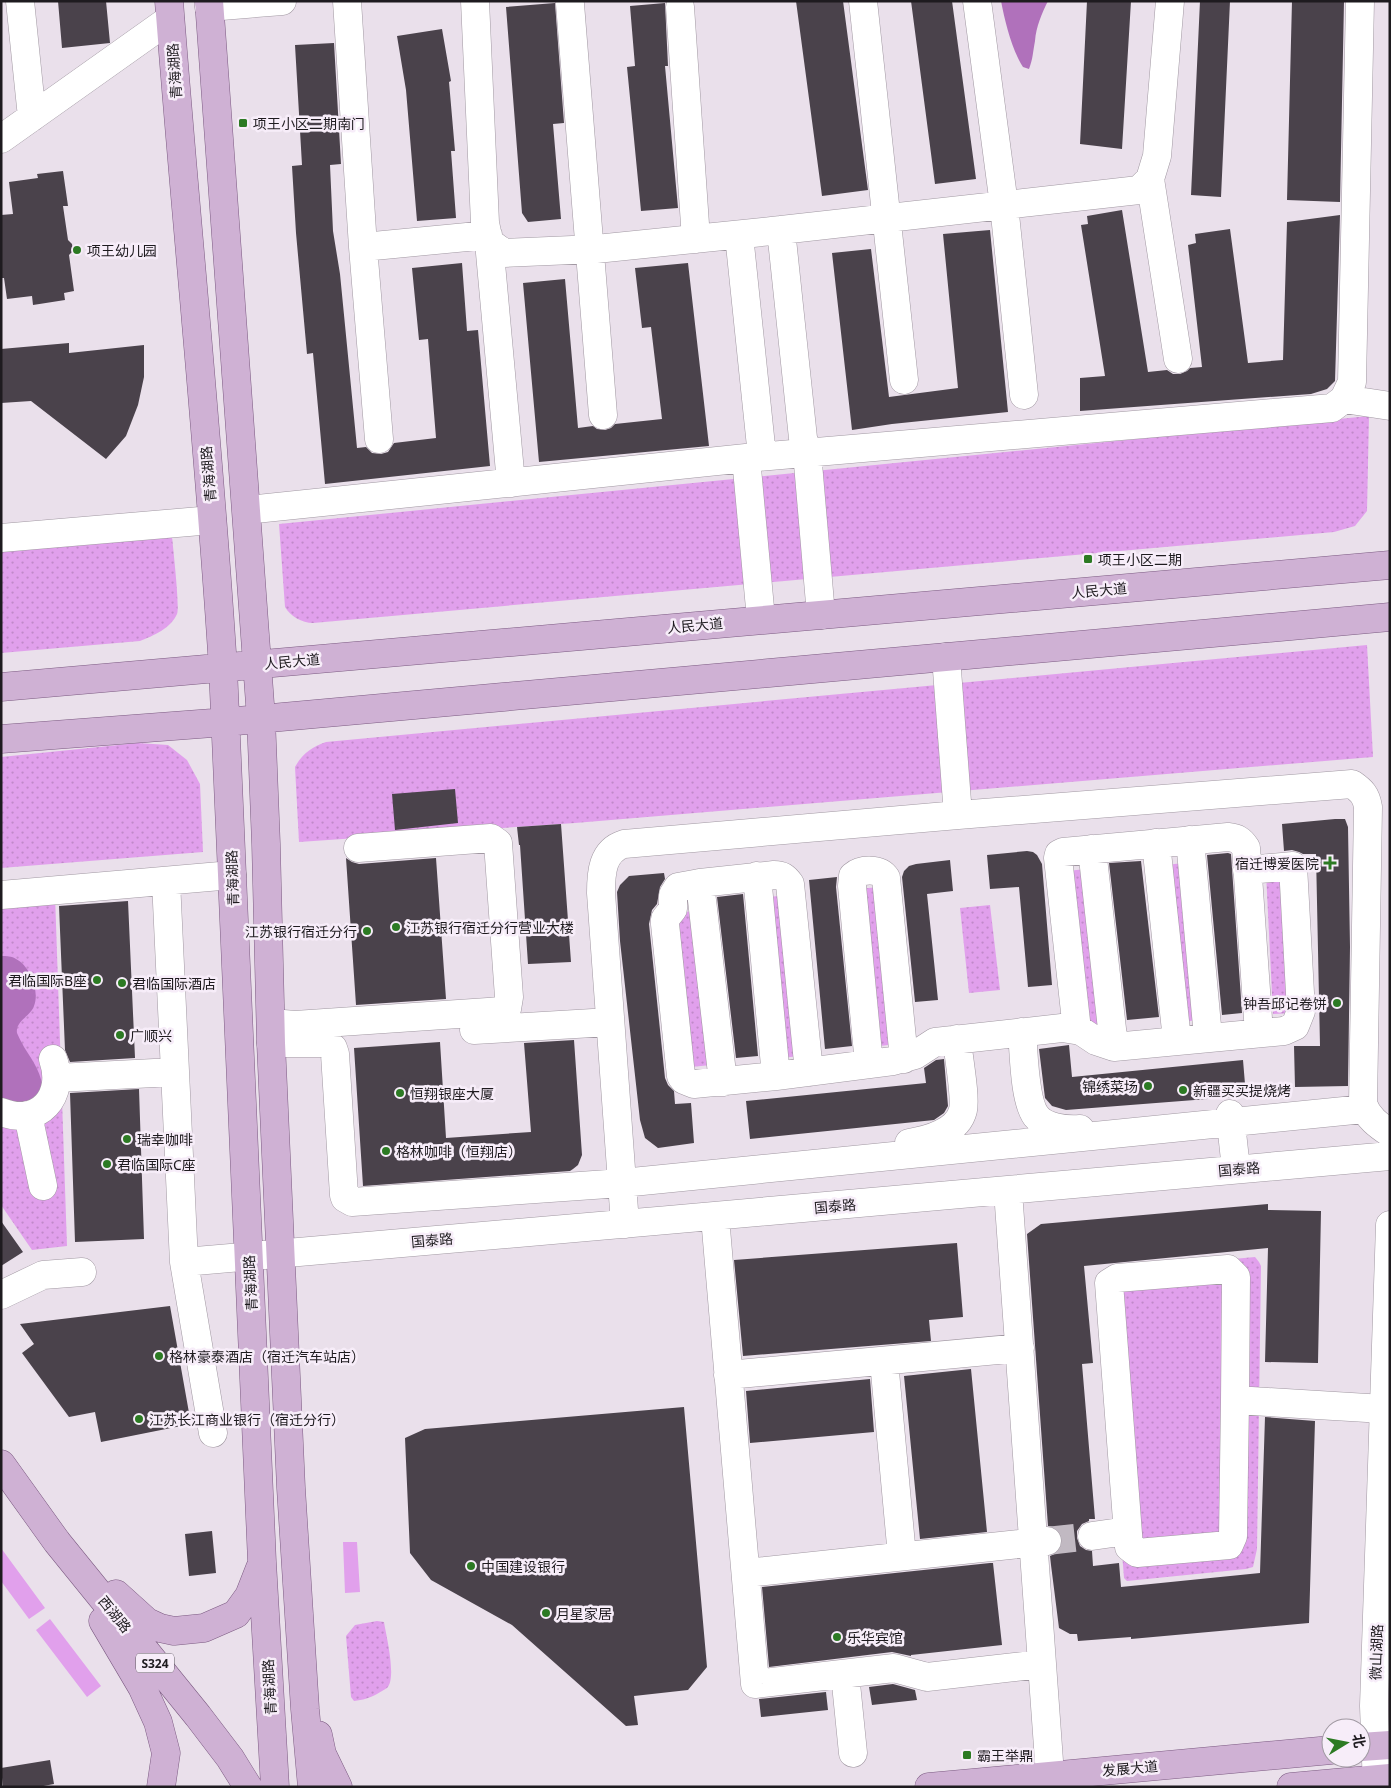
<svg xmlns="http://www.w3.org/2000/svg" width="1391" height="1788" font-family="'Noto Sans','Noto Sans SC',sans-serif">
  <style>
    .grass { fill: #e1a0ec }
    .garden { fill: url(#garden-dots) }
    .water { fill: #b071bb }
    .building { fill: #4a424b }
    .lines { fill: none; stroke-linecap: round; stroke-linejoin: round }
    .minor-tunnel { stroke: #c1b9c2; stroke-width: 28; stroke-dasharray: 28 14; stroke-linecap: butt }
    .minor-casing { stroke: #a198a2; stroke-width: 29 }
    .major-casing { stroke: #7c5b82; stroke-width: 29 }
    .minor { stroke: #fff; stroke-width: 28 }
    .major { stroke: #cfb1d4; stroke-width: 28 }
    .poi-dot { fill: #2c7a23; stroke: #f7edf9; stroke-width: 2 }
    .labels { text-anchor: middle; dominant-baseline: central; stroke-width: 5; stroke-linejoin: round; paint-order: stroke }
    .shield { fill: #f7edf9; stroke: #5f5a60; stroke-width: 1 }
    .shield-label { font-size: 12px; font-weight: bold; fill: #1e1b1f }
    .street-label { font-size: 14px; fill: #1e1b1f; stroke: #f7edf9 }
    .poi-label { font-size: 14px; fill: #1e1b1f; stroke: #f7edf9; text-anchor: start }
  </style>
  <defs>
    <pattern id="garden-dots" width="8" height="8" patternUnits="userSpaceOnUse" patternTransform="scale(1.25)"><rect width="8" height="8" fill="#e1a0ec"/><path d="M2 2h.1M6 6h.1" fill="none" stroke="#c189ca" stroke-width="1.8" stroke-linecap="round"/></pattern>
  </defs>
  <rect width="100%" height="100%" fill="#eae0eb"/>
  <!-- grass -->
  <path class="grass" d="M 343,1542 L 357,1542 L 360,1592 L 345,1593 Z
    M 1,1548 L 45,1608 L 29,1619 L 1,1581 Z
    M 50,1619 L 101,1686 L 87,1697 L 36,1630 Z"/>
  <!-- garden -->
  <path class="garden" d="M 1369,416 L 1367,511 L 1355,526 L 1334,532 L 313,623 C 302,623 290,616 285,607 L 279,524 Z
    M 172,536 C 173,548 180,608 177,614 C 171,628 153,636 140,641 L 1,653 L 1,551 Z
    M 1367,645 L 1373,757 L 575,823 L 299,842 L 295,767 C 302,754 312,747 326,742 Z
    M 138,743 L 168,745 L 187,760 L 200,784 L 203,852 L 1,868 L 1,757 Z
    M 1184,863 L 1199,1020 L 1180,1022 L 1165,865 Z
    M 1086,869 L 1103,1024 L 1084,1027 L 1067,871 Z
    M 1287,872 L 1294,1013 L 1273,1014 L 1266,873 Z
    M 880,887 L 895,1044 L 873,1047 L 857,889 Z
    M 55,895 L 67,1246 L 32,1250 L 1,1205 L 1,900 Z
    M 784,895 L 800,1056 L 781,1058 L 764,898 Z
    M 990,905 L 1000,990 L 969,993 L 960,908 Z
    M 694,911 L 711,1065 L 691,1067 L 674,913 Z
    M 1255,1257 L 1259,1262 L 1261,1266 L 1257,1549 L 1253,1567 L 1246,1569 L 1127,1581 L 1124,1578 L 1123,1565 L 1101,1286 L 1113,1270 Z
    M 377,1621 L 384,1622 C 386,1635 397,1678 387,1688 C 384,1690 380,1692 377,1694 C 369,1698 363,1700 354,1701 L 351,1697 L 346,1636 L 355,1625 Z"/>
  <!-- water -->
  <path class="water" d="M 1001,1 L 1048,1 C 1042,13 1036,27 1035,41 C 1033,51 1033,59 1029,69 L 1023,67 C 1012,50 1005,22 1001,1 Z
    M 1,956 C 6,956 12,956 16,959 C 30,966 40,991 34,1006 C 31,1016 15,1021 17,1033 C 19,1038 22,1043 24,1047 C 34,1063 42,1073 43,1092 L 27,1106 L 1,1100 Z"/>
  <!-- building -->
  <path class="building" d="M 58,1 L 106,1 L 110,43 L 62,48 Z
    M 796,1 L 843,1 L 868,190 L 822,196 Z
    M 911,1 L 952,1 L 976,179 L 935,184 Z
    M 1087,1 L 1131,1 L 1122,149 L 1080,144 Z
    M 1200,1 L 1230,1 L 1221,197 L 1191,195 Z
    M 1292,1 L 1344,1 L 1340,202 L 1287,200 Z
    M 555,3 L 564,123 L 553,124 L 561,219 L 528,222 L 522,213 L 506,7 Z
    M 665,3 L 668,66 L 665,66 L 678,208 L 641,211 L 627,67 L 635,66 L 630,6 Z
    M 442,29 L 451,81 L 449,82 L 455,151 L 451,151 L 456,218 L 417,221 L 406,90 L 397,36 Z
    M 334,43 L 341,164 L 330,165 L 333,231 L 340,274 L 357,448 L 366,447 L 372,453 L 381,454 L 388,452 L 394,443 L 436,438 L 428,339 L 419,340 L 412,268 L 462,263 L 467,331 L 478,330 L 490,466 L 325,484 L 313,353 L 307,354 L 296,233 L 292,166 L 302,165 L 295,45 Z
    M 63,171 L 68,206 L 63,206 L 68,240 L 72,244 L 73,251 L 69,255 L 74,291 L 64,293 L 65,300 L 33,305 L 32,296 L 7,299 L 4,278 L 1,278 L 1,215 L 13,214 L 9,182 L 38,178 L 37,174 Z
    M 1122,210 L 1148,372 L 1167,370 L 1173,374 L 1180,374 L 1187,371 L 1190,368 L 1202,367 L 1188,245 L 1196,243 L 1195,234 L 1230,229 L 1248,363 L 1283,360 L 1287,222 L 1340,215 L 1335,381 L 1327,389 L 1311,394 L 1080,411 L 1080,378 L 1105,376 L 1081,225 L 1088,224 L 1087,216 Z
    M 990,230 L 1008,412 L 892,424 L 852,430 L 832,253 L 871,249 L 889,397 L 958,388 L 943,234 Z
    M 688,263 L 709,446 L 539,462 L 523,283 L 565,279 L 578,428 L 593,426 L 597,429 L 605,430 L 611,428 L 615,424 L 662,419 L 651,327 L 642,328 L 635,268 Z
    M 69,343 L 69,353 L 144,345 L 144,377 L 138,405 L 126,436 L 106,459 L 31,401 L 1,403 L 1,349 Z
    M 455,789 L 458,823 L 395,830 L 392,794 Z
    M 1335,819 L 1345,819 L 1348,827 L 1350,947 L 1348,1086 L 1295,1087 L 1294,1046 L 1320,1046 L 1316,854 L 1303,854 L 1299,852 L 1292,850 L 1284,851 L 1282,824 Z
    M 561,824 L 571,962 L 528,964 L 520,845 L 519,845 L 517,827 Z
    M 1027,851 L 1033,852 L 1037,855 L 1042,864 L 1052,985 L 1028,987 L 1019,887 L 990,889 L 987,855 Z
    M 1228,853 L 1231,854 L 1242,1013 L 1222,1015 L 1207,855 Z
    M 346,858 L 352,862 L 359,864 L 436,858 L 446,999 L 356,1005 Z
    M 950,860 L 953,891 L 927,894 L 938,1000 L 915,1002 L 902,877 L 904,871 L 909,866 L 916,864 Z
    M 1141,861 L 1159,1017 L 1127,1020 L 1109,863 Z
    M 664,873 L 665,879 L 660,887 L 657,904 L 652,910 L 649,924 L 665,1078 L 668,1085 L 674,1091 L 675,1104 L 691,1103 L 694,1143 L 658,1148 L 645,1138 L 640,1120 L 620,941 L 617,892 L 620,885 L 629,876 Z
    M 837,877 L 836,887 L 852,1046 L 825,1049 L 809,880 Z
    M 743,894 L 758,1056 L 736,1058 L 717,897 Z
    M 128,901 L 135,1058 L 70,1062 L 65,1050 L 59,906 Z
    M 574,1040 L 582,1155 L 578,1165 L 573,1169 L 570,1171 L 363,1186 L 354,1048 L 440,1042 L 446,1138 L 531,1132 L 524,1043 Z
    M 1069,1045 L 1072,1077 L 1243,1060 L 1246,1096 L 1066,1110 L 1052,1106 L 1045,1098 L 1039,1049 Z
    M 944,1059 L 948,1106 L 944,1113 L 934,1120 L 750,1139 L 746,1101 L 926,1083 L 924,1068 L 936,1060 Z
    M 139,1089 L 144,1239 L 75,1242 L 70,1093 Z
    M 1268,1204 L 1268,1210 L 1321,1211 L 1318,1363 L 1265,1362 L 1268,1248 L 1084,1266 L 1093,1363 L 1082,1364 L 1095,1519 L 1089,1519 L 1089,1521 L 1082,1524 L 1077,1531 L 1077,1538 L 1080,1546 L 1086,1550 L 1092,1551 L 1093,1566 L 1119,1563 L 1121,1587 L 1260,1573 L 1265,1417 L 1315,1421 L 1309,1623 L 1131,1639 L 1131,1637 L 1078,1641 L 1077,1634 L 1070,1634 L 1059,1628 L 1051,1565 L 1050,1556 L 1057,1553 L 1061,1548 L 1063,1540 L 1059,1531 L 1054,1527 L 1048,1526 L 1027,1234 L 1041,1224 Z
    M 1,1221 L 23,1252 L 1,1266 Z
    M 957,1243 L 963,1317 L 929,1320 L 931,1341 L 743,1356 L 734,1260 Z
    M 170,1306 L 191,1424 L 101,1442 L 95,1412 L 69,1417 L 22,1353 L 34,1344 L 20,1324 Z
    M 971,1369 L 987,1532 L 920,1539 L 904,1376 Z
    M 870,1379 L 874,1432 L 750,1443 L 746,1391 Z
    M 684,1407 L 707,1667 L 688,1690 L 634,1696 L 638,1725 L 626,1726 L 512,1625 L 431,1580 L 410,1553 L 405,1438 L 425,1429 Z
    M 212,1531 L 216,1573 L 189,1576 L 185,1534 Z
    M 990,1563 L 993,1563 L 1002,1645 L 911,1655 L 911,1656 L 892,1652 L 769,1667 L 762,1587 Z
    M 893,1684 L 915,1690 L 917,1700 L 872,1705 L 869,1687 Z
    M 826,1692 L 828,1710 L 761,1717 L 759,1699 Z
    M 50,1760 L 54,1784 L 38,1787 L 3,1787 L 1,1768 Z"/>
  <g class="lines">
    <!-- minor-tunnel -->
    <path class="minor-tunnel" d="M 1047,1541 L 1092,1536"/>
    <!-- minor casing -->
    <g class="minor-casing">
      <path id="minor" d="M 20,1 L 32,117
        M 347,1 L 363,247 L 379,439
        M 475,1 L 485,223 L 489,242 L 504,253 L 596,249 L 772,231 L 1139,190 L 1150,179 L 1157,156 L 1170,1
        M 863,1 L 904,380
        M 977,1 L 1004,205 L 1024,395
        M 570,4 L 603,415
        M 209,7 L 282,1
        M 680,7 L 696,239
        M 1,139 L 170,19
        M 1150,179 L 1178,359
        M 781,230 L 803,438 L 807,452 L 821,615
        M 739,235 L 762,456
        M 489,242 L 511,483
        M 363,247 L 488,235
        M 1344,399 L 1390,406
        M 746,458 L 761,619
        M 247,510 L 746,458 L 1332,408 L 1344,399 L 1352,382 L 1360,1
        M 1,538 L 212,520
        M 946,657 L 958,815 L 1352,784 C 1362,791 1366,795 1368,807 L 1363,1104 C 1368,1118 1378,1125 1390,1133
        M 1190,840 L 1208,1037
        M 1156,843 L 1177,1040
        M 1092,849 L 1114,1047
        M 757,876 L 776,1076
        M 166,881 L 184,1262 L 213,1433
        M 700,883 L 723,1082
        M 1,895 L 232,875
        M 271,1023 L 295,1025 L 503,1011 L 507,1009 L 509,997 L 498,843 L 491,838 L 358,848
        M 474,1030 L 610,1022
        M 1077,1030 L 1058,858 L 1059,854 L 1063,852 L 1228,837 C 1237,838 1241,840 1246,848 L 1259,1033
        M 1022,1032 C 1024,1053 1024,1100 1036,1116 C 1045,1128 1066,1130 1080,1129
        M 271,1043 L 324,1043 L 333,1048 L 335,1054 L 344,1195 L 345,1198 L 352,1202 L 622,1183 L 1364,1109
        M 869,1064 L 852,886 L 853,876 C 861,869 880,868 886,878 L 904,1059
        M 809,1072 L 790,884 C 785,877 782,875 774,875 L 700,883 L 678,887 L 673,895 L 673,909 L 665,919 L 665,924 L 681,1076 L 684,1080 L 694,1084 L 776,1076 L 893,1061 L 915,1055 L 935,1042 L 1062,1028 L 1081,1031 L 1096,1041 L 1114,1047 L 1284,1031 L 1295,1026 L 1301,1011 L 1293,866 L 1247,870
        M 57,1078 L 174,1072
        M 1,1112 C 39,1127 66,1096 53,1059
        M 1230,1114 L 1236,1169
        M 28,1115 L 43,1186
        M 909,1143 C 928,1140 958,1132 963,1110 C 966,1096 958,1055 957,1039
        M 1008,1191 L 1050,1775
        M 715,1217 L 755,1684 L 894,1668 L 927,1677 L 1042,1664
        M 625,1224 L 601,893 C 601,873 602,851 624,844 L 958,815
        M 184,1262 C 586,1226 988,1194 1390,1156
        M 1,1295 L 43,1275 L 82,1272
        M 884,1361 L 902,1556
        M 728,1375 L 1020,1348
        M 1235,1400 L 1233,1536 L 1229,1545 L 1137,1553 L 1129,1547 L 1109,1283 L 1117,1278 L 1228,1269 L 1236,1277 L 1235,1400 L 1384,1409
        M 1092,1536 L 1127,1531
        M 746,1573 L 1047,1541
        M 845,1674 L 853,1753
        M 1377,1787 L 1374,1706 L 1390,1225"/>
    </g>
    <!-- major casing -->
    <g class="major-casing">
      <path id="major" d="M 169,1 C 186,224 209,445 223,668 L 262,1562 L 275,1787
        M 209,1 L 261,718 L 266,844 L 271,1043 L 291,1488 L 305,1709 L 312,1787
        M 1,687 L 1390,565
        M 1,739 L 226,722 L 1390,617
        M 1,1464 L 57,1542 L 198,1716 L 230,1758 L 248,1787
        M 116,1594 L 147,1622 L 160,1628 L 174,1631 L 204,1628 L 236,1614 L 249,1596 L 260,1568
        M 103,1621 L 142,1687 L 158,1722 L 166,1753 L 161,1787
        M 318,1735 L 322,1754 L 338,1787
        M 1361,1747 L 1390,1745
        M 929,1787 L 1331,1750
        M 1291,1787 L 1390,1778"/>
    </g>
    <!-- minor -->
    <use href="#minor" class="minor"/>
    <!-- major -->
    <use href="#major" class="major"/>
  </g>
  <!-- markers -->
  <g class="poi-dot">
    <rect x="238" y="118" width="10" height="10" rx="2.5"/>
    <circle cx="77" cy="250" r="5"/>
    <rect x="1083" y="554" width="10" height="10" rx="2.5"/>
    <path d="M1327.5 855.5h5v5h5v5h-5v5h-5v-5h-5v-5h5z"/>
    <circle cx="396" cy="927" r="5"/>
    <circle cx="367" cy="931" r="5"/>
    <circle cx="97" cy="980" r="5"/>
    <circle cx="122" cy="983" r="5"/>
    <circle cx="1337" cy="1003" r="5"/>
    <circle cx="120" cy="1035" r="5"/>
    <circle cx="1148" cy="1086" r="5"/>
    <circle cx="1183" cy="1090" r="5"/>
    <circle cx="400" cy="1093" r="5"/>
    <circle cx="127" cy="1139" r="5"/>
    <circle cx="386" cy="1151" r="5"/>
    <circle cx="107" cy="1164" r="5"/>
    <circle cx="159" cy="1356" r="5"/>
    <circle cx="139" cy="1419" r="5"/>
    <circle cx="471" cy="1566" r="5"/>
    <circle cx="546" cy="1613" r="5"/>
    <circle cx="837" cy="1637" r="5"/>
    <rect x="962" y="1750" width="10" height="10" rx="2.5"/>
  </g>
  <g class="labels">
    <!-- shield labels -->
    <rect class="shield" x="136" y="1653.5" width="38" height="19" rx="4"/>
    <g class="shield-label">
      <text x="155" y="1663">S324</text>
    </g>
    <!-- street labels -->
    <g class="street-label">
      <text transform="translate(174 71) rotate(-94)">青海湖路</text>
      <text transform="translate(208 474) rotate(-95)">青海湖路</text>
      <text transform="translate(1099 590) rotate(-5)">人民大道</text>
      <text transform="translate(695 625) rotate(-5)">人民大道</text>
      <text transform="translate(292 661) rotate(-5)">人民大道</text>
      <text transform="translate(232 878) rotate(-92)">青海湖路</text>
      <text transform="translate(1239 1169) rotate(-5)">国泰路</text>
      <text transform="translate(835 1206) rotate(-5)">国泰路</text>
      <text transform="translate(432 1240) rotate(-5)">国泰路</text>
      <text transform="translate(250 1283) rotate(-93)">青海湖路</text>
      <text transform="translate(115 1614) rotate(51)">西湖路</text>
      <text transform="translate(1376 1652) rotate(-88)">微山湖路</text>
      <text transform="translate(269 1687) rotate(-93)">青海湖路</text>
      <text transform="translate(1130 1768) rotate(-5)">发展大道</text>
    </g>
    <!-- poi labels -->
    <g class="poi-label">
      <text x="253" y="123">项王小区二期南门</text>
      <text x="87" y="250">项王幼儿园</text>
      <text x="1098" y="559">项王小区二期</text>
      <text x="1319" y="863" text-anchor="end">宿迁博爱医院</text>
      <text x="406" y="927">江苏银行宿迁分行营业大楼</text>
      <text x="357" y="931" text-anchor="end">江苏银行宿迁分行</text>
      <text x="87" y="980" text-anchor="end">君临国际B座</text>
      <text x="132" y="983">君临国际酒店</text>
      <text x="1327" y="1003" text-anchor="end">钟吾邱记卷饼</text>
      <text x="130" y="1035">广顺兴</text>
      <text x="1138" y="1086" text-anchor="end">锦绣菜场</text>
      <text x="1193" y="1090">新疆买买提烧烤</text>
      <text x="410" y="1093">恒翔银座大厦</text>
      <text x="137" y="1139">瑞幸咖啡</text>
      <text x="396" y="1151">格林咖啡（恒翔店）</text>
      <text x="117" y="1164">君临国际C座</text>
      <text x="169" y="1356">格林豪泰酒店（宿迁汽车站店）</text>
      <text x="149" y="1419">江苏长江商业银行（宿迁分行）</text>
      <text x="481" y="1566">中国建设银行</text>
      <text x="556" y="1613">月星家居</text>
      <text x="847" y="1637">乐华宾馆</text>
      <text x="977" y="1755">霸王举鼎</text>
    </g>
  </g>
  <!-- border -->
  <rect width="1391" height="1788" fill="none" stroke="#1e1b1f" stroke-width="5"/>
  <!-- north arrow -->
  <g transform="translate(1346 1743) rotate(80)"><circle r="24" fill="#f7edf9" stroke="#a099a2"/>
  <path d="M0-4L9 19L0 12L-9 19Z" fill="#2c7a23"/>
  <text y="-8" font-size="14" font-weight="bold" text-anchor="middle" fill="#1e1b1f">北</text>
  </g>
</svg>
